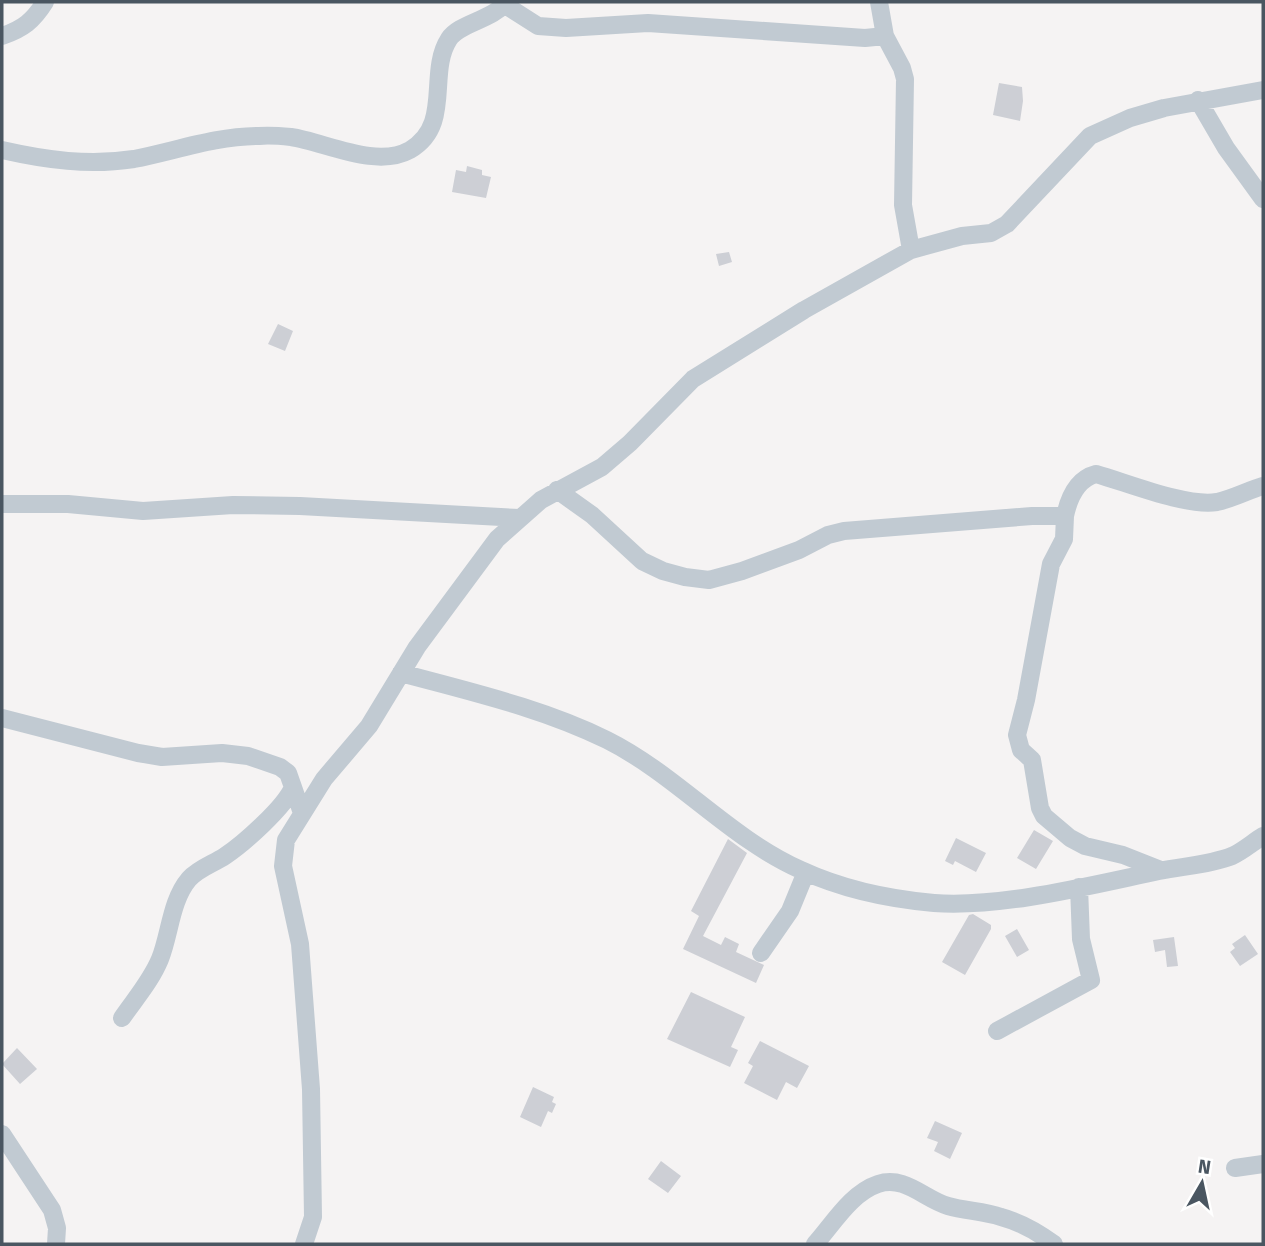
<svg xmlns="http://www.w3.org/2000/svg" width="1265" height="1246" font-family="'Fira Sans',sans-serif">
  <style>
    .building { fill: #cdcfd5 }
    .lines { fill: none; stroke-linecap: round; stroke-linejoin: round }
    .minor { stroke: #c1cad2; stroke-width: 18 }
  </style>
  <rect width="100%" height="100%" fill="#f5f3f3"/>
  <!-- building -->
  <path class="building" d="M 999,83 L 1022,87 L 1023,101 L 1020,121 L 993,115 Z
    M 467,166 L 482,170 L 482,175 L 491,177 L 486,198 L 452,192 L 456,170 L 466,172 Z
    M 729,252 L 732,262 L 719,266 L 716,254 Z
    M 278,324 L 293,331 L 285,351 L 268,344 Z
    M 1034,830 L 1053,841 L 1036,869 L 1017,858 Z
    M 956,838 L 986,853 L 976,872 L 955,861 L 953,865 L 945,861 Z
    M 728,839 L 747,853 L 703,936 L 721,945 L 725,937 L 739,944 L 736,952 L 764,965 L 756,983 L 683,949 L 699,916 L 691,911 Z
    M 973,914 L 991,925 L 991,929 L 965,975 L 942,962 L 969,915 Z
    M 1017,929 L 1029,950 L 1017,957 L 1005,936 Z
    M 1245,935 L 1258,954 L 1240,966 L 1230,952 L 1235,948 L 1232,944 Z
    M 1174,937 L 1178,966 L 1167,967 L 1165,950 L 1155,952 L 1153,940 Z
    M 691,992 L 745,1017 L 731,1047 L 738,1050 L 730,1067 L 667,1039 Z
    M 760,1041 L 809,1066 L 797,1088 L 786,1082 L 777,1100 L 744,1083 L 753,1066 L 748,1063 Z
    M 17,1048 L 37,1069 L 20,1084 L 2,1064 Z
    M 533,1087 L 554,1097 L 552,1102 L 556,1104 L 552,1113 L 548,1111 L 541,1127 L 520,1117 Z
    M 935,1121 L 962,1133 L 950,1159 L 934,1151 L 938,1142 L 927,1138 Z
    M 661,1161 L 681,1176 L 668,1193 L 648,1179 Z"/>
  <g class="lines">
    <!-- minor -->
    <path class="minor" d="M 879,2 L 885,36 L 902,68 L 905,79 L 903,205 L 911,250
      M 505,5 L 538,26 L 566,28 L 648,23 L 865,38 L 885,36
      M 2,36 C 23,29 33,21 45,2
      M 1198,100 L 1226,148 L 1263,199
      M 2,150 C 46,160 89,166 134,159 C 175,151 216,136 259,136 C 269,135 281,136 291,137 C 325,142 376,169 410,150 C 453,125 427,73 449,39 C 459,23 493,20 506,2
      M 557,490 L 592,515 L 642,561 L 663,571 L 685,577 L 709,580 L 742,571 L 799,550 L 828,535 L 844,531 L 1032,516 L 1065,516 C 1069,497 1077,479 1096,474 C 1128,483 1186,507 1217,502 C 1232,499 1249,490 1263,486
      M 2,504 L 68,504 L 143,511 L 233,505 L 300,506 L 519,518
      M 1065,516 L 1064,539 L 1051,564 L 1026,700 L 1017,735 L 1021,750 L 1032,760 L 1040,808 L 1044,816 L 1070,838 L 1085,846 L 1123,855 L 1161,870
      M 401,673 C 471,692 542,708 607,740 C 677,775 729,838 801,870 C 842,889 889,899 934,903 C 1002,908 1092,885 1159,871 C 1183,866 1209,865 1232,856 C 1243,851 1253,842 1263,836
      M 2,718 L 138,753 L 162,757 L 222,753 L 248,756 L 280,767 L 288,773 L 302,813
      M 761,953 L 790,911 L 806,872
      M 122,1018 C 135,999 151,981 160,959 C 170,934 171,900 189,879 C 199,868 213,864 225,856 C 243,844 285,807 293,787
      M 997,1031 L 1091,980 L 1081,939 L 1079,887
      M 2,1134 L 52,1210 L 57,1228 L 56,1244
      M 1235,1168 L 1263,1164
      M 304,1244 L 313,1217 L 311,1089 L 300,944 L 283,866 L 286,840 L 324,779 L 369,726 L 417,647 L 497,539 L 541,500 L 602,467 L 630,443 L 693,379 L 804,310 L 911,250 L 962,236 L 991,233 L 1007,224 L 1090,136 L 1130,118 L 1164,108 L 1263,90
      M 815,1244 C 833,1224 851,1193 878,1184 C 905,1175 924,1199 948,1206 C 965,1211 984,1211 1001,1217 C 1020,1222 1039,1233 1054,1244"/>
  </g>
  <!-- border -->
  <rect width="1265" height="1246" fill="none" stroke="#4a5661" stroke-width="7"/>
  <!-- north arrow -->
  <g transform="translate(1202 1183) rotate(9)" stroke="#ffffff" stroke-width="5" paint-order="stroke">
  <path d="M0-5L12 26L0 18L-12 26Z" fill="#4a5661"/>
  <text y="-10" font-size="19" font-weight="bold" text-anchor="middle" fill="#4a5661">N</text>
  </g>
</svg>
